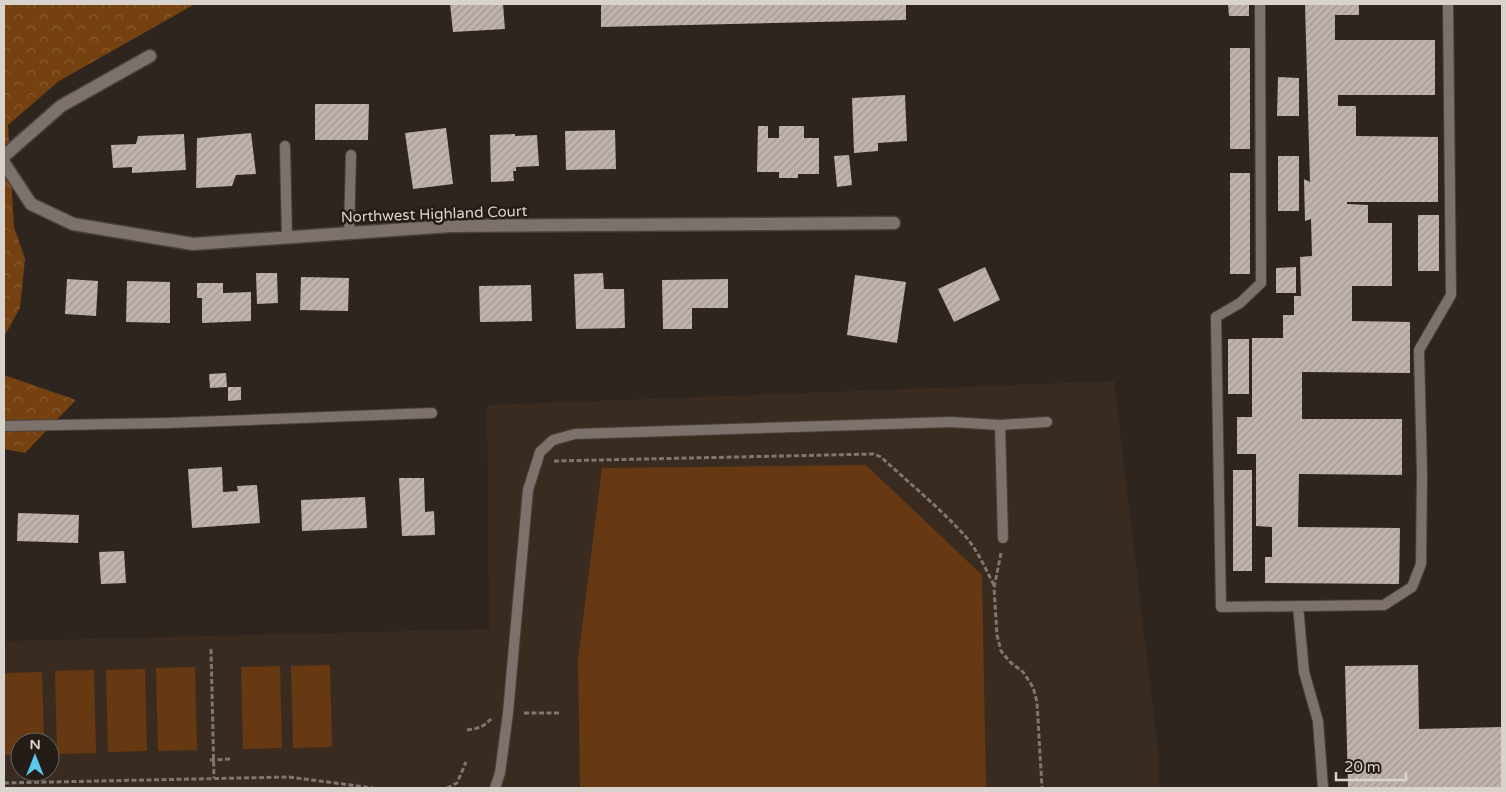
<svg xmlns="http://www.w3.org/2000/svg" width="1506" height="792" font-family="'Varela Round',sans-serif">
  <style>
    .built { fill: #3a2b21; fill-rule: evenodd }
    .forest { fill: url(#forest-crowns) }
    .garden { fill: #673912 }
    .building { fill: url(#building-hatch) }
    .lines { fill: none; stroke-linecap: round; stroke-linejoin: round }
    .lane-casing { stroke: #49413b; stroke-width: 12 }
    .street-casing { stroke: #49413b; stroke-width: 15 }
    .path { stroke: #7e7671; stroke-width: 3; stroke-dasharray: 5 2.5; stroke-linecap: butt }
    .lane { stroke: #7d726b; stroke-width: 10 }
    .street { stroke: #7d726b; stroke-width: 12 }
    .labels { text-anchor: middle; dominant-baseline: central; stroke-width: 5; stroke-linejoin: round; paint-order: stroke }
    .street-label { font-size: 15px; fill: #d9d3ce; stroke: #241c16 }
  </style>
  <defs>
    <pattern id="forest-crowns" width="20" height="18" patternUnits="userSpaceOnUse" patternTransform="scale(1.25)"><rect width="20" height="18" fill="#764111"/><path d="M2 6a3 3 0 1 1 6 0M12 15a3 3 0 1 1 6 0" fill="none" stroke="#895c32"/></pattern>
    <pattern id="building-hatch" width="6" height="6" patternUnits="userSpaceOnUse" patternTransform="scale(1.25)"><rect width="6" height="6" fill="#c0b3ac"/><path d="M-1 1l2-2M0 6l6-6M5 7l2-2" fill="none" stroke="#a09690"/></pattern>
  </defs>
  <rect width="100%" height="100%" fill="#2e251f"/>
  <!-- built -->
  <path class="built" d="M 1114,381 L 1159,759 L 1159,788 L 4,788 L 4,641 L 489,629 L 487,405 ZM 20,742 L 50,742 L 50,772 L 20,772 Z"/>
  <!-- forest -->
  <path class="forest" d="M 4,4 L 195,4 L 59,81 L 8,125 L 14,227 L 25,259 L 20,308 L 4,337 Z
    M 4,375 L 76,400 L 25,453 L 4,449 Z"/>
  <!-- garden -->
  <path class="garden" d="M 866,465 L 982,575 L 986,788 L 580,788 L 578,660 L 602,468 Z
    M 330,665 L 332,747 L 293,748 L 291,666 Z
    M 280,666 L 282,748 L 243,749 L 241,667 Z
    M 195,667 L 197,750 L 158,751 L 156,668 Z
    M 145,669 L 147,751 L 108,752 L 106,670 Z
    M 94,670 L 96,753 L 57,754 L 55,671 Z
    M 42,672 L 44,742 L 20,742 L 20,755 L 5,755 L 4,673 Z"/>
  <!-- building -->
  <path class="building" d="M 450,4 L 503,4 L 505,29 L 453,32 Z
    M 601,4 L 906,4 L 906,20 L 601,27 Z
    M 1228,4 L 1249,4 L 1249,16 L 1229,16 Z
    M 1305,4 L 1359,4 L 1359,15 L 1335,15 L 1335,40 L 1435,40 L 1435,95 L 1338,95 L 1338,106 L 1356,106 L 1356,136 L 1438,137 L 1438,202 L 1347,202 L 1347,204 L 1368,205 L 1368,223 L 1392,223 L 1392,286 L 1352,286 L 1352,321 L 1410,322 L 1410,373 L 1302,372 L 1302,419 L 1402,419 L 1402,475 L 1299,474 L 1298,527 L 1400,528 L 1399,584 L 1265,583 L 1265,557 L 1272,557 L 1272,527 L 1256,526 L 1256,454 L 1237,454 L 1237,417 L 1252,417 L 1252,338 L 1283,338 L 1283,315 L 1294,315 L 1294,296 L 1301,296 L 1300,257 L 1312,256 L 1311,219 L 1305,221 L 1304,179 L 1310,182 Z
    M 1230,48 L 1250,48 L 1250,149 L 1230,149 Z
    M 1278,77 L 1299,78 L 1299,116 L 1277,116 Z
    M 905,95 L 907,141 L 878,143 L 878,151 L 854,153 L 852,98 Z
    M 315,104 L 369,104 L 368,140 L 315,140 Z
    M 758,126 L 768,126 L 768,138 L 779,138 L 779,126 L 804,126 L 804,138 L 819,138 L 819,174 L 798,174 L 798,178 L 779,178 L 779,172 L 757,172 Z
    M 446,128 L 453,184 L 413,189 L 405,133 Z
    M 615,130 L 616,169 L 566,170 L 565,131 Z
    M 251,133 L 256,174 L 236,175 L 232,186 L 196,188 L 197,138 Z
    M 184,134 L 186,170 L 132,173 L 132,167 L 113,168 L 111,145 L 136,144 L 138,136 Z
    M 515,134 L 515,136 L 537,135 L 539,166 L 516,167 L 516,171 L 513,171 L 514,181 L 491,182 L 490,135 Z
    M 849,155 L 852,185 L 837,187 L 834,156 Z
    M 1278,156 L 1299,156 L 1299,211 L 1278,211 Z
    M 1230,173 L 1250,173 L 1250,274 L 1230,274 Z
    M 1418,215 L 1439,215 L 1439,271 L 1418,271 Z
    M 985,267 L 1000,300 L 954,322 L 938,289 Z
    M 1296,267 L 1296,293 L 1276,293 L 1276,268 Z
    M 256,273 L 277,273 L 278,303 L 257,304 Z
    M 603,273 L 604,289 L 624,289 L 625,328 L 576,329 L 574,274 Z
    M 855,275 L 906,282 L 897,343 L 847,335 Z
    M 301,277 L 349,278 L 348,311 L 300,310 Z
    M 67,279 L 98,281 L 96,316 L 65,314 Z
    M 728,279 L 728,308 L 692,308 L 692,329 L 663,329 L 662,280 Z
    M 127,281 L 170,282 L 170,323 L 126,322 Z
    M 197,283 L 223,283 L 223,293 L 251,292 L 251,321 L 202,323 L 202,298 L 197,298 Z
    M 531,285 L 532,321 L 480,322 L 479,286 Z
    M 1228,339 L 1249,339 L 1249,394 L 1228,394 Z
    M 226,373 L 227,387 L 210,388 L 209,374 Z
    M 228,387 L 241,387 L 241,400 L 228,401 Z
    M 222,467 L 223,492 L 238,491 L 237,486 L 257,485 L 260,523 L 192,528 L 188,469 Z
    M 1233,470 L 1252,470 L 1252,571 L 1233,571 Z
    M 399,478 L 424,478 L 425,512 L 434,511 L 435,535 L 402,536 Z
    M 365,497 L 367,528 L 302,531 L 301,500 Z
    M 18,513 L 79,515 L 78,543 L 17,541 Z
    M 124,551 L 126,583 L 101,584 L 99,552 Z
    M 1418,665 L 1419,729 L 1502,727 L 1502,788 L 1348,788 L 1345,666 Z"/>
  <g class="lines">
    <!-- lane casing -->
    <g class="lane-casing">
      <path id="lane" d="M 1260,4 L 1261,283 L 1240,303 L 1216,317 L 1221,607 L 1384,605 L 1412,587 L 1421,564 L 1422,474 L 1419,350 L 1451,295 L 1448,4
        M 285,146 L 287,238
        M 349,233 L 351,155
        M 1000,425 L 1003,538
        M 4,426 L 168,423 L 432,413
        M 1298,606 L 1304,672 L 1318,721 L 1323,788
        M 495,788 L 500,773 L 508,713 L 528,490 L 540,452 L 553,440 L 575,434 L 951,422 L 1000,425 L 1047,422"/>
    </g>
    <!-- street casing -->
    <g class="street-casing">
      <path id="street" d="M 4,156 L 61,106 L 150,56
        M 4,163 L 31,204 L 73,224 L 193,244 L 451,226 L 894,223"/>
    </g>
    <!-- path -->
    <path class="path" d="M 554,461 L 873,454 L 881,457 C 909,483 940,508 966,537 C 978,551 986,570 995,587
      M 1001,553 L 994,588 L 997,635 L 1001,651 L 1010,662 L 1023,672 L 1033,687 L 1037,702 L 1042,788
      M 211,649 L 214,778
      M 524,713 L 560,713
      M 467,730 C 477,729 483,727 491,719
      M 210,760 L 231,759
      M 4,783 L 289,777 L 373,788
      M 447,788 L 457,783 L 466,762"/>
    <!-- lane -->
    <use href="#lane" class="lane"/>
    <!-- street -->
    <use href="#street" class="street"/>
  </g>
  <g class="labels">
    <!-- street labels -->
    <g class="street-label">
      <text transform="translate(434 214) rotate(-2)">Northwest Highland Court</text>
    </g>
  </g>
  <!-- border -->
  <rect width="1506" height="792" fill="none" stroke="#d9d3ce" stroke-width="10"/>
  <!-- north arrow -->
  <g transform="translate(35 757)"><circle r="24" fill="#241c16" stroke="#6c6560"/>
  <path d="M0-4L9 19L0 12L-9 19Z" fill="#5bc8e7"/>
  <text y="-8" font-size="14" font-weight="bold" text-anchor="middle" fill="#d9d3ce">N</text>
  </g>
  <!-- scale -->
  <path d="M1336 772v8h70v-8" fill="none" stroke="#d9d3ce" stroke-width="2.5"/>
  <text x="1344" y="772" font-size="15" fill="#d9d3ce" stroke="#241c16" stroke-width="4" paint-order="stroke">20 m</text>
</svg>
